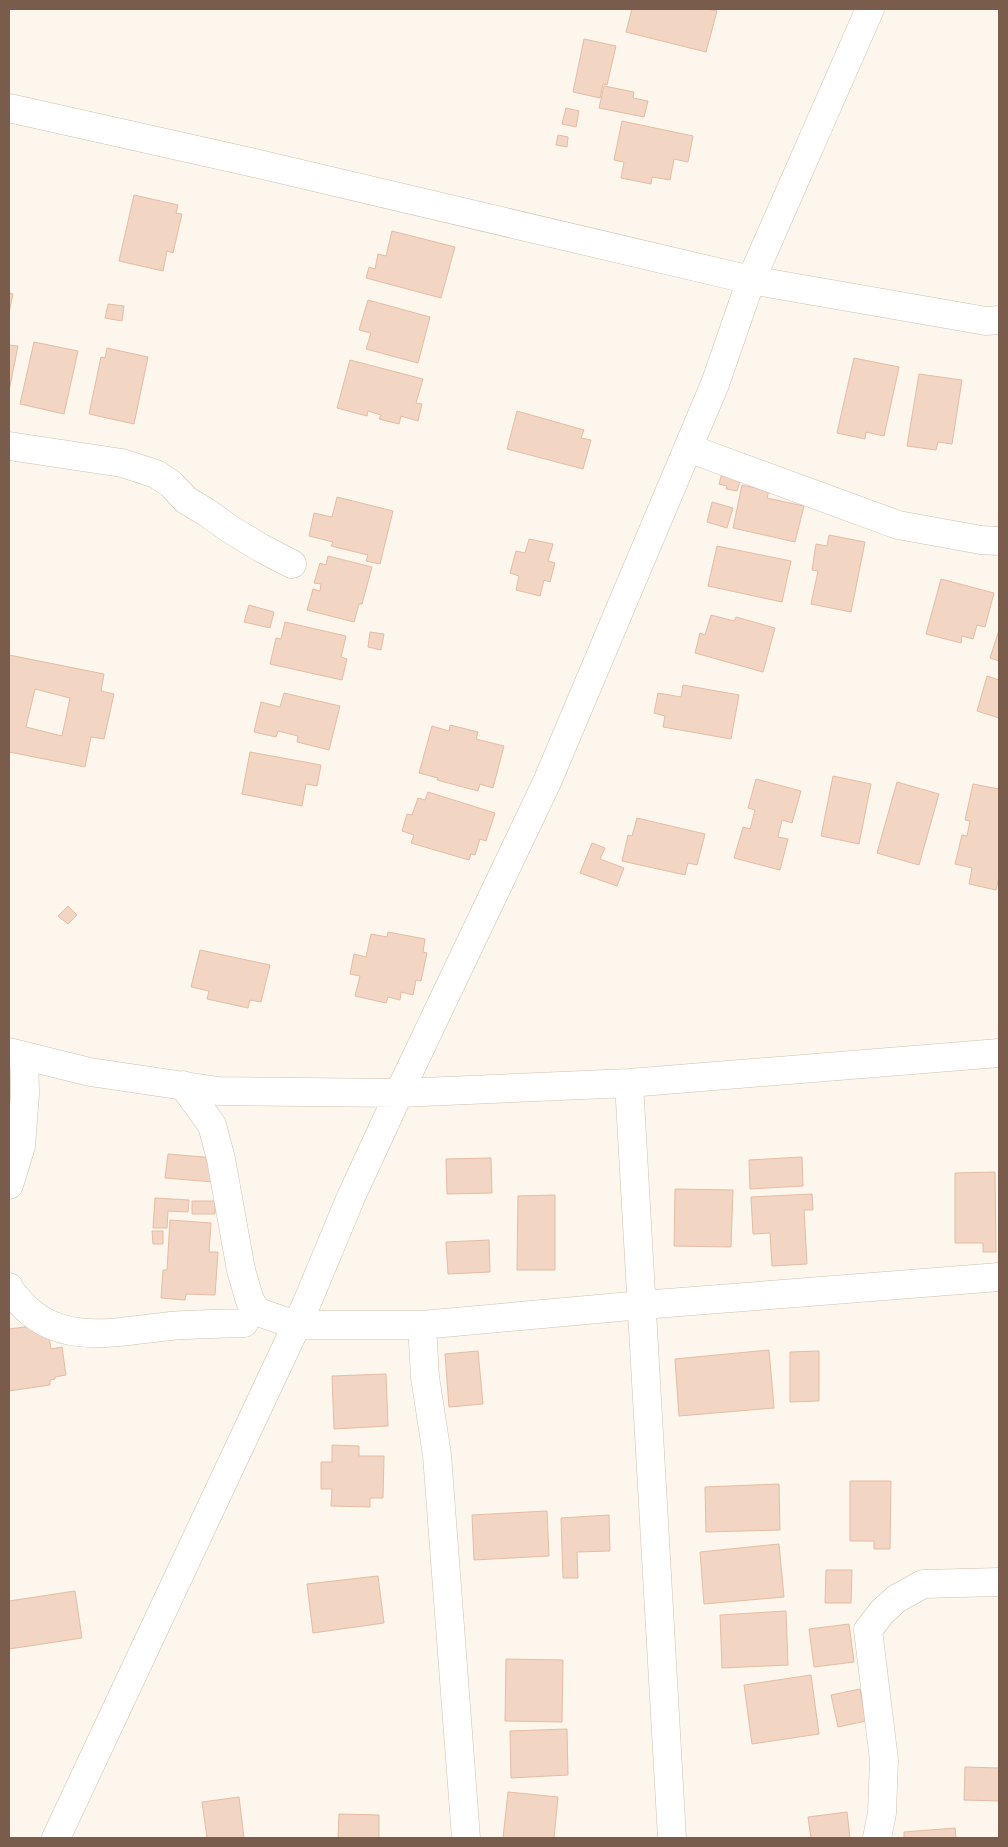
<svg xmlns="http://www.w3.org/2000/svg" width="1008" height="1847" font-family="Ubuntu,sans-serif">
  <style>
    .building { fill: #f3d5c3; stroke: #e6bba3; fill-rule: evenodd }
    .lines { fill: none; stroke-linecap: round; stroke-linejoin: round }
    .street-casing { stroke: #d1beb0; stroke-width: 29 }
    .street { stroke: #fff; stroke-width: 28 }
  </style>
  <rect width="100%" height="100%" fill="#fdf6ec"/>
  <!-- building -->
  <path class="building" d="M 632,9 L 707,9 L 717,11 L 706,52 L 626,32 Z
    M 584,39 L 616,46 L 607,85 L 603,84 L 600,98 L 573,92 Z
    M 604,86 L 634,92 L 633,98 L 648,101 L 644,117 L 599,108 Z
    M 566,108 L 579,111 L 576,127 L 562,124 Z
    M 622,121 L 693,136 L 688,162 L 674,159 L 670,180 L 652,177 L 651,184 L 621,178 L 624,162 L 614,160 Z
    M 558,135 L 568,137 L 567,147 L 556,145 Z
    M 134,195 L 178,205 L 176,213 L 182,214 L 173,253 L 167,251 L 163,271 L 119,261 Z
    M 392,231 L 455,247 L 441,298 L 366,278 L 369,267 L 375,269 L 378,254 L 386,256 Z
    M 9,293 L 13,294 L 9,313 Z
    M 368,300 L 430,317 L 418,363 L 366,349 L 371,333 L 359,330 Z
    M 108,304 L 124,306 L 122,321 L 105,318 Z
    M 34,342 L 78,351 L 64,414 L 20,404 Z
    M 9,345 L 18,346 L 9,391 Z
    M 107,348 L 148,357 L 134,424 L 89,414 L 101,357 L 105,358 Z
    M 854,358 L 899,367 L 884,436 L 866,432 L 865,439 L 837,433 Z
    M 350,360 L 423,379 L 416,403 L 422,404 L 418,421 L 401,416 L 399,424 L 379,419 L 381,415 L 368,411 L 367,416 L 337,408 Z
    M 919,374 L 962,380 L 952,444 L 938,442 L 936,450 L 907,446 Z
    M 517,411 L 584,430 L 581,438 L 591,440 L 583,469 L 507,449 Z
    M 722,473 L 741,478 L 737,491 L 726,489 L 727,486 L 719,484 Z
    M 742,485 L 769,491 L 767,498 L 804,506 L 795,542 L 733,528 Z
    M 337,497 L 393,511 L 380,564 L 366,561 L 368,555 L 331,546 L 333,542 L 309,536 L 314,513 L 332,517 Z
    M 712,502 L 733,508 L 727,528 L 707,522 Z
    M 829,535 L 865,542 L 851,612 L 811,604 L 818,571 L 812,570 L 816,544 L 827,546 Z
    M 529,539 L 553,544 L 548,561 L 555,563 L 550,582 L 544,580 L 540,596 L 516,590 L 519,576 L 510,573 L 516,551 L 525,553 Z
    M 717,546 L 791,561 L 782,602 L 708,586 Z
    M 328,556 L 372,567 L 362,604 L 359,604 L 354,622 L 307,610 L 313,589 L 320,591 L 321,584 L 314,583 L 320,563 L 326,565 Z
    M 941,579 L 994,593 L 985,627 L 977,625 L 973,639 L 962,636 L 961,643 L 926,634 Z
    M 249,605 L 274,612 L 270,628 L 244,622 Z
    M 711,615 L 734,621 L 736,617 L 775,628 L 763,672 L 695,653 L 700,633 L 705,635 Z
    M 285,622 L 346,636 L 341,657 L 347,659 L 342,680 L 270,664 L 276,638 L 281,639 Z
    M 999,630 L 999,661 L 990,658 Z
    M 370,632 L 384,634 L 381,650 L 368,647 Z
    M 9,655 L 104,674 L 101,691 L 114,694 L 104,739 L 91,737 L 85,767 L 9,752 ZM 35,689 L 70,698 L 62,736 L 26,727 Z
    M 987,676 L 999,680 L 999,718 L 977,711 Z
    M 683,685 L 739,695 L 731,739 L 663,727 L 665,716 L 654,713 L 658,693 L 681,697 Z
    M 284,693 L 340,706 L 329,750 L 297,742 L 298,736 L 278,731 L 276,737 L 254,732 L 261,702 L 280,707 Z
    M 450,725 L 478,732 L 476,739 L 504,746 L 493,788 L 480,784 L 478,791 L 437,780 L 438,778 L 419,773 L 432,726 L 449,731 Z
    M 250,752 L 321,765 L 317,786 L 306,784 L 302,806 L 242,794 Z
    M 833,776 L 871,784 L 859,844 L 821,836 Z
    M 756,779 L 801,791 L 792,823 L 782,820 L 778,837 L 788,839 L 780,870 L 734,858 L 743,827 L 750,829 L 755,810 L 748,808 Z
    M 897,782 L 939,794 L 919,865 L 877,853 Z
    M 973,784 L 999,789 L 999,877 L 996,890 L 969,884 L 972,868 L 955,864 L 962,835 L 967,836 L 970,821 L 965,820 Z
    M 428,792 L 495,813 L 486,841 L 480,839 L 475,855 L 471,854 L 469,860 L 411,843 L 414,835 L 402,831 L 407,814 L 412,815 L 418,798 L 425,800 Z
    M 637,818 L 705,834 L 697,865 L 688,863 L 685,875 L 622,861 L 628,835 L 632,836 Z
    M 592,843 L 605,848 L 600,859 L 624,868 L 617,886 L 580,873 Z
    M 68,906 L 77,915 L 68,924 L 58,916 Z
    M 388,932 L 425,939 L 423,952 L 427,953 L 421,981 L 416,980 L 413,995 L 401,992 L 400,1000 L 388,997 L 386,1003 L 355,996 L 360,976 L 350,974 L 354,954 L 366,957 L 371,934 L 387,937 Z
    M 200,950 L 270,965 L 261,1002 L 250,1000 L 248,1008 L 207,999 L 209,991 L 191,987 Z
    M 168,1154 L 215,1158 L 213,1182 L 165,1178 Z
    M 802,1157 L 803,1186 L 750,1189 L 749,1160 Z
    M 491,1158 L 492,1193 L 447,1194 L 446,1159 Z
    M 995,1172 L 996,1252 L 983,1252 L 983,1243 L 955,1243 L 955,1173 Z
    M 675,1189 L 733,1190 L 731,1247 L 674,1246 Z
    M 812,1194 L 813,1210 L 804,1210 L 807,1264 L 772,1266 L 770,1233 L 753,1234 L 751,1197 Z
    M 555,1195 L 555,1270 L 517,1270 L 518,1196 Z
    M 155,1198 L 189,1200 L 188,1212 L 168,1211 L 167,1228 L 153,1228 Z
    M 192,1201 L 215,1201 L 215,1214 L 192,1214 Z
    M 170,1220 L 211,1223 L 209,1252 L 218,1252 L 215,1295 L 186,1294 L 185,1300 L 161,1298 L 163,1270 L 167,1270 Z
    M 152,1231 L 163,1231 L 163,1244 L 153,1244 Z
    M 489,1240 L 490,1272 L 448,1274 L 446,1242 Z
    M 39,1325 L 48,1330 L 51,1349 L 62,1347 L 66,1375 L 55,1377 L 55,1379 L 50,1380 L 50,1385 L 9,1391 L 9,1329 Z
    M 769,1350 L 774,1408 L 679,1416 L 675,1359 Z
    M 478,1351 L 483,1404 L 449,1407 L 445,1354 Z
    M 819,1351 L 819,1401 L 790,1402 L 790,1352 Z
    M 386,1374 L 388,1426 L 334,1429 L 332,1376 Z
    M 332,1445 L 359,1446 L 359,1456 L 384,1456 L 383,1498 L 370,1498 L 370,1507 L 331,1506 L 332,1489 L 321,1489 L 321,1462 L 332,1462 Z
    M 850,1481 L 891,1481 L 890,1549 L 874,1549 L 874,1541 L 850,1541 Z
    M 779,1484 L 780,1530 L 706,1532 L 705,1487 Z
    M 547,1511 L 549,1556 L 474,1560 L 472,1515 Z
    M 609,1515 L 610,1551 L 577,1552 L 578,1578 L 563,1578 L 561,1518 Z
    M 779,1544 L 784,1597 L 704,1604 L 700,1552 Z
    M 826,1570 L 852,1570 L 851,1603 L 825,1603 Z
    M 378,1576 L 384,1623 L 313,1633 L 307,1584 Z
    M 75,1591 L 82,1638 L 9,1649 L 9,1601 Z
    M 786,1611 L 788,1665 L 722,1668 L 720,1615 Z
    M 849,1624 L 854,1662 L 814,1667 L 809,1629 Z
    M 506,1659 L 563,1660 L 562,1722 L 505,1721 Z
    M 811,1675 L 819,1734 L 752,1744 L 744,1685 Z
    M 860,1689 L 866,1721 L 838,1727 L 831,1695 Z
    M 567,1729 L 568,1775 L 511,1778 L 510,1731 Z
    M 965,1767 L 999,1768 L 999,1801 L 964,1800 Z
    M 508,1792 L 558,1797 L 554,1838 L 503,1838 Z
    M 239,1797 L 244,1838 L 207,1838 L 202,1802 Z
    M 847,1812 L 850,1838 L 811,1838 L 808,1817 Z
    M 339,1814 L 379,1815 L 379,1838 L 338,1838 Z
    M 955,1828 L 956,1838 L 904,1838 L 904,1832 Z"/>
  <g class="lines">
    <!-- street casing -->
    <g class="street-casing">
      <path id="street" d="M 9,108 L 250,162 L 751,280 L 986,321 L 999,320
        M 9,446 L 122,463 L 156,474 L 171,484 L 186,500 L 206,512 L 230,529 L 261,548 L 292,564
        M 688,448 L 898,525 L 981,540 L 999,541
        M 9,1052 L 90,1072 L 218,1091 L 399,1093 L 629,1083 L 999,1053
        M 629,1083 L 672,1838
        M 183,1085 L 212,1125 L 221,1159 L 241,1270 L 250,1301 L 258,1312 L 296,1325 L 422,1325 L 642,1305 L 999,1277
        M 9,1185 L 21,1146 L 25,1094 L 24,1056
        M 9,1287 C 11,1293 16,1297 20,1302 C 60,1348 119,1331 171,1326 C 195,1324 220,1324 244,1323
        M 422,1325 L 425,1377 L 437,1455 L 466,1838
        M 56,1838 L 306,1305 L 351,1197 L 399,1093 L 547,782 L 715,384 L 751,280 L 870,9
        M 877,1838 L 882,1813 L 884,1760 L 868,1630 L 882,1612 L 896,1599 L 923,1584 L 999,1582"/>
    </g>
    <!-- street -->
    <use href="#street" class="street"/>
  </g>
  <!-- border -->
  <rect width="1008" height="1847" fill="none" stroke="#7a5c4d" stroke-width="20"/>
</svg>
